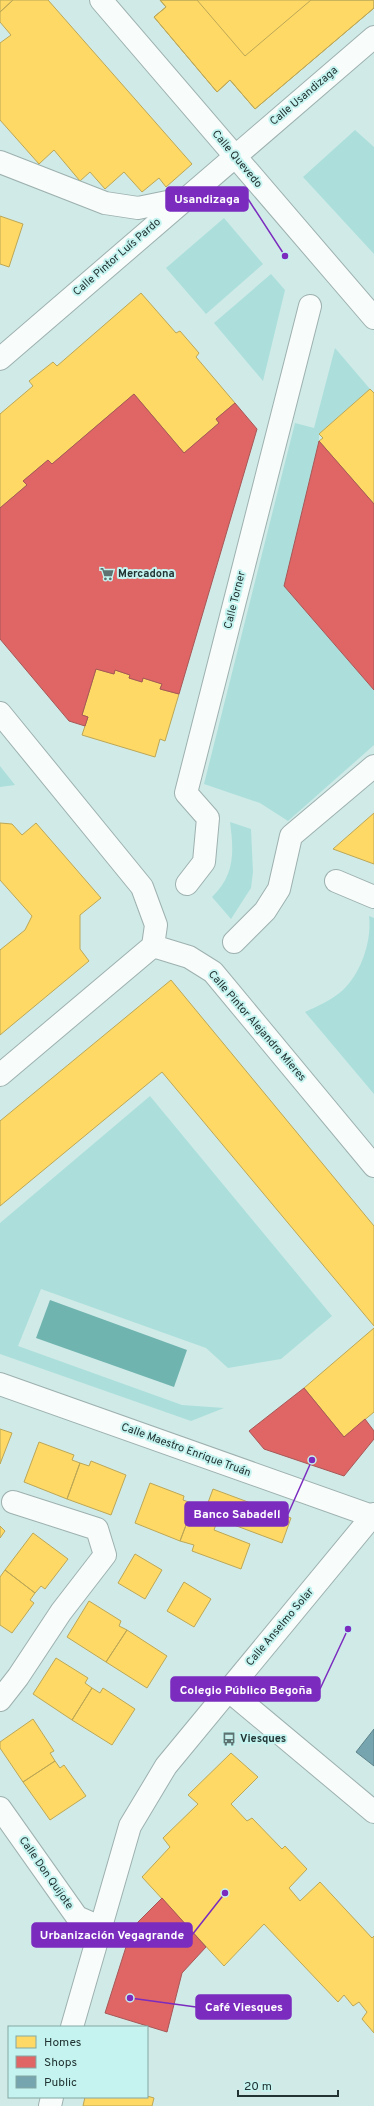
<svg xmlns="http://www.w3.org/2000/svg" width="374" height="2106" font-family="Overpass,sans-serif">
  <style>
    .green { fill: #acdfdb }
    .water { fill: #70b4b0 }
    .homes { fill: #ffd966; stroke: #bca756 }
    .shops { fill: #e06666; stroke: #a75756 }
    .public { fill: #76a5af; stroke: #5c838a }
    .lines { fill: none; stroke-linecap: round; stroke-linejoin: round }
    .minor-casing { stroke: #9db1af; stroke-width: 24 }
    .major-casing { stroke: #9db1af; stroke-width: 24 }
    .minor { stroke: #f8fcfb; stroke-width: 22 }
    .major { stroke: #f8fcfb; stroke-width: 22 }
    .labels { text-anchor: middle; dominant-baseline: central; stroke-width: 4; stroke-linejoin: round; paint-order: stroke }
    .street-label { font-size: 11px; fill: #213332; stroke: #c5f4f0 }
    .poi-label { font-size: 11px; font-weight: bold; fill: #213332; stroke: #c5f4f0; text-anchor: start }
    .leader { fill: none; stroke: #7b2cbf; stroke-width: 1.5 }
    .callout-dot { fill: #7b2cbf; stroke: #c5f4f0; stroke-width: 1.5 }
    .callout { fill: #7b2cbf; stroke: #7b2cbf; stroke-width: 1.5 }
    .callout-label { font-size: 12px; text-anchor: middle; font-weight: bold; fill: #fff }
  </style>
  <rect width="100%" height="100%" fill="#d0eae7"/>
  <!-- green -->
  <path class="green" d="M 355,130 L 374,147 L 374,254 L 303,177 Z
    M 224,218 L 263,264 L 206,314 L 166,268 Z
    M 271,274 L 285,290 L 263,381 L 214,323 Z
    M 335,348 L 370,389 L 319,434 L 319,441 L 284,586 L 374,690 L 374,745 L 288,821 L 260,803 L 204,784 L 295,423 L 314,428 Z
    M 0,766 L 15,785 L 0,787 Z
    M 230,822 L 251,829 L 253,872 L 251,888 L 231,919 L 212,897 C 235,875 234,852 230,822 Z
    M 369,916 L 374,918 L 374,1094 L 305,1012 C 318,1006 332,1000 343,990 C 361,973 372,941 369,916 Z
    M 150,1096 L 332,1316 L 281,1359 L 228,1368 L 206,1348 L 41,1289 L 18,1346 L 182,1405 L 224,1408 L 191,1421 L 0,1354 L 0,1223 Z"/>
  <!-- water -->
  <path class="water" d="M 50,1300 L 187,1350 L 174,1387 L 36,1338 Z"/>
  <!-- homes -->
  <path class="homes" d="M 0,0 L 13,0 L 0,12 Z
    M 13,0 L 48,0 L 192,164 L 166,187 L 159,178 L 142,192 L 124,172 L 105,189 L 90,172 L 80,181 L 54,150 L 39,164 L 0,120 L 0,43 L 11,35 L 0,22 L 0,12 Z
    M 160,0 L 197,0 L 245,56 L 311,0 L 374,0 L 374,8 L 255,109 L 230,80 L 217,92 L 154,17 L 166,7 Z
    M 160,0 L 374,0 L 374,8 L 255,109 L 230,80 L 217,92 L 154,17 L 166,7 Z
    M 0,216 L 23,224 L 9,267 L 0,264 Z
    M 141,293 L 176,333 L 180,331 L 199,353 L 196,357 L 235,403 L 216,419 L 219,423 L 184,453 L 134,394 L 52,464 L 48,460 L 23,481 L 27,485 L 0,508 L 0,414 L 33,386 L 29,381 L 53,362 L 57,366 Z
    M 370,389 L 374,393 L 374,504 L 319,441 L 323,438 L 319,434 Z
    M 96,669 L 114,674 L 115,670 L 130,675 L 129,678 L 142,682 L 143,678 L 162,684 L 160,689 L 179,694 L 165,741 L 160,739 L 155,757 L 82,735 L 88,717 L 82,715 Z
    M 374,813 L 374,864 L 333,849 Z
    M 0,823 L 12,824 L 22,835 L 36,823 L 101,898 L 80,915 L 80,949 L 89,961 L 0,1035 L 0,950 L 25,930 L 32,916 L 0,880 Z
    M 171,980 L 374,1226 L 374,1326 L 162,1072 L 0,1206 L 0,1121 Z
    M 374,1328 L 374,1412 L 344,1437 L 304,1388 Z
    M 0,1429 L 12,1433 L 0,1464 Z
    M 39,1442 L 74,1455 L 72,1460 L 80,1463 L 67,1499 L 24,1482 Z
    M 91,1461 L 126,1475 L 111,1515 L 67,1499 L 80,1463 L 89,1466 Z
    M 150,1483 L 184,1496 L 183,1500 L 194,1504 L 180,1541 L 135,1523 Z
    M 213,1489 L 291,1518 L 282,1543 L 218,1519 L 214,1530 L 250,1544 L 241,1569 L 192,1551 L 194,1545 L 180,1541 L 194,1504 L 206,1508 Z
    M 0,1526 L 5,1531 L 0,1538 Z
    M 33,1533 L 68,1559 L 45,1589 L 41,1586 L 35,1593 L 5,1570 Z
    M 135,1554 L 162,1570 L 145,1599 L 118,1583 Z
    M 5,1570 L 35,1593 L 30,1600 L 34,1603 L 12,1633 L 0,1625 L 0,1577 Z
    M 184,1582 L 211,1599 L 194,1627 L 167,1611 Z
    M 89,1601 L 121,1621 L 119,1626 L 127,1630 L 106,1662 L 67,1637 Z
    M 127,1630 L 167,1656 L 147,1688 L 106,1662 Z
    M 56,1658 L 88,1678 L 85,1683 L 92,1688 L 72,1720 L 33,1694 Z
    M 92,1688 L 100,1693 L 103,1688 L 135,1709 L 112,1745 L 72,1720 Z
    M 33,1719 L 54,1751 L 50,1753 L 55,1761 L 23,1782 L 0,1748 L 0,1742 Z
    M 231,1753 L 258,1777 L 231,1804 L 247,1821 L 252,1818 L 282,1849 L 285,1846 L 307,1869 L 289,1888 L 300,1901 L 320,1882 L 372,1938 L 374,1936 L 374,2033 L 362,2019 L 367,2012 L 359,2002 L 353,2006 L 344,1995 L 338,2002 L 264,1924 L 224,1966 L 142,1877 L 170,1847 L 163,1838 L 198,1804 L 188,1795 Z
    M 55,1761 L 60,1768 L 64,1765 L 86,1796 L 50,1820 L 23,1782 Z
    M 147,2096 L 154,2098 L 152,2106 L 83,2106 L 85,2097 Z"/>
  <!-- shops -->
  <path class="shops" d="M 134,394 L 184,453 L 219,423 L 216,419 L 235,403 L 257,429 L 179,694 L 160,689 L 162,684 L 143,678 L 142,682 L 129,678 L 130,675 L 115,670 L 114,674 L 96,669 L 82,715 L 88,717 L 85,726 L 69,721 L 0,639 L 0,508 L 27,485 L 23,481 L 48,460 L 52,464 Z
    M 319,441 L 374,504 L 374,690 L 284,586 Z
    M 304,1388 L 344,1437 L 365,1419 L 374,1431 L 374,1439 L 344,1476 L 264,1449 L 249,1431 Z
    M 162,1898 L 206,1947 L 182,1973 L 167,2032 L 105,2013 L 132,1928 Z"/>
  <!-- public -->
  <path class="public" d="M 374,1729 L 374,1766 L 356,1752 Z"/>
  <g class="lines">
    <!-- minor casing -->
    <g class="minor-casing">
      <path id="minor" d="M 101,0 L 374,318
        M 0,162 L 105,203 L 138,208 L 182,199
        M 0,359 L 374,37
        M 0,713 L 142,887 L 156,925 L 153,946
        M 336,881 L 374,897
        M 187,884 L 204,862 L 208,818 L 186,793 L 310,306
        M 234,942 L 265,911 L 279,889 L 291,836 L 374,766
        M 153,946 L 189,957 L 213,972 L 374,1166
        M 0,1075 L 153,946
        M 0,1384 L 372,1516
        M 228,1690 L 374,1812
        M 0,1700 L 18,1677 L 61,1612 L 105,1555 L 97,1529 L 13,1502
        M 0,1808 L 77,1917 L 100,1927"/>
    </g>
    <!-- major casing -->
    <g class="major-casing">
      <path id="major" d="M 72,2027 L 130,1826 L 166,1766 L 374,1514
        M 50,2106 L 52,2097"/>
    </g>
    <!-- minor -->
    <use href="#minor" class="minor"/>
    <!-- major -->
    <use href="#major" class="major"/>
  </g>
  <!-- icons -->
  <defs>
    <g id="supermarket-bare" transform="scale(1.08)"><path d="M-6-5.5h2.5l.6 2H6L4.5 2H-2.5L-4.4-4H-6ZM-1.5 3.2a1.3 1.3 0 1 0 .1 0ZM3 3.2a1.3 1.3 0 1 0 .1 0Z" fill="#5e7371" stroke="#c5f4f0" stroke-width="2.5" paint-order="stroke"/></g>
    <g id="bus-bare" transform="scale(1.08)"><path d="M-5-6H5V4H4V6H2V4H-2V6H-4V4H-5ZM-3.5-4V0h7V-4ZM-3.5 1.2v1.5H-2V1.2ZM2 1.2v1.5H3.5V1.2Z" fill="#5e7371" stroke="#c5f4f0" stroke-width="2.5" paint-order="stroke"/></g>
  </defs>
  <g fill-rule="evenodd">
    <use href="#supermarket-bare" x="107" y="574"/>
    <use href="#bus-bare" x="229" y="1739"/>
  </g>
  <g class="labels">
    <!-- street labels -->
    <g class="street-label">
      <text transform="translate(304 96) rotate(-40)">Calle Usandizaga</text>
      <text transform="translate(237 159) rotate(50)">Calle Quevedo</text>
      <text transform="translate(117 257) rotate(-41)">Calle Pintor Luís Pardo</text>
      <text transform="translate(235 600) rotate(-76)">Calle Torner</text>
      <text transform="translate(257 1026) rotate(49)">Calle Pintor Alejandro Mieres</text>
      <text transform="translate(186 1450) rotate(20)">Calle Maestro Enrique Truán</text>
      <text transform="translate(280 1627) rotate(-50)">Calle Anselmo Solar</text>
      <text transform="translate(46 1873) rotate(55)">Calle Don Quijote</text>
    </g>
    <!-- poi labels -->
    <g class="poi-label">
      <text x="118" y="574">Mercadona</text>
      <text x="240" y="1739">Viesques</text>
    </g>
  </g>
  <!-- callouts -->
  <path class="leader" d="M285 256L248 199M312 1460L288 1514M348 1629L320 1689M225 1893L192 1935M130 1998L196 2007"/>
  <g class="callout-dot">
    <circle cx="285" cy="256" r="4"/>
    <circle cx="312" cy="1460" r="4"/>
    <circle cx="348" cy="1629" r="4"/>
    <circle cx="225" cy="1893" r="4"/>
    <circle cx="130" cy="1998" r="4"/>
  </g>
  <g class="callout">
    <rect x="166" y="187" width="82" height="24" rx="4"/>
    <rect x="185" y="1502" width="103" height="24" rx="4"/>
    <rect x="171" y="1677" width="149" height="24" rx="4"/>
    <rect x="32" y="1923" width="160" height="24" rx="4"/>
    <rect x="196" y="1995" width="95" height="24" rx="4"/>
  </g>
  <g class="callout-label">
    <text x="207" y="203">Usandizaga</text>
    <text x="237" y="1518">Banco Sabadell</text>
    <text x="246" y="1694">Colegio Público Begoña</text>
    <text x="112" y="1939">Urbanización Vegagrande</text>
    <text x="244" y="2011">Café Viesques</text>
  </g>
  <!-- legend -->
  <rect x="8" y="2026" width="140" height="72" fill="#c5f4f0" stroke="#83a7a4"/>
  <rect x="16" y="2036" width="20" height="12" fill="#ffd966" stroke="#83a7a4"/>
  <text x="44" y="2046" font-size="12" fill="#213332">Homes</text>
  <rect x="16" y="2056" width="20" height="12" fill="#e06666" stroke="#83a7a4"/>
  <text x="44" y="2066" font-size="12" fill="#213332">Shops</text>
  <rect x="16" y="2076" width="20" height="12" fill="#76a5af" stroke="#83a7a4"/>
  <text x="44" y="2086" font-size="12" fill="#213332">Public</text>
  <!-- scale -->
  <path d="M238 2090v6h100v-6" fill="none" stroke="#213332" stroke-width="2"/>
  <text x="244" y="2090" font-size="12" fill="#213332" stroke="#c5f4f0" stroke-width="3" paint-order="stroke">20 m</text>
</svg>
